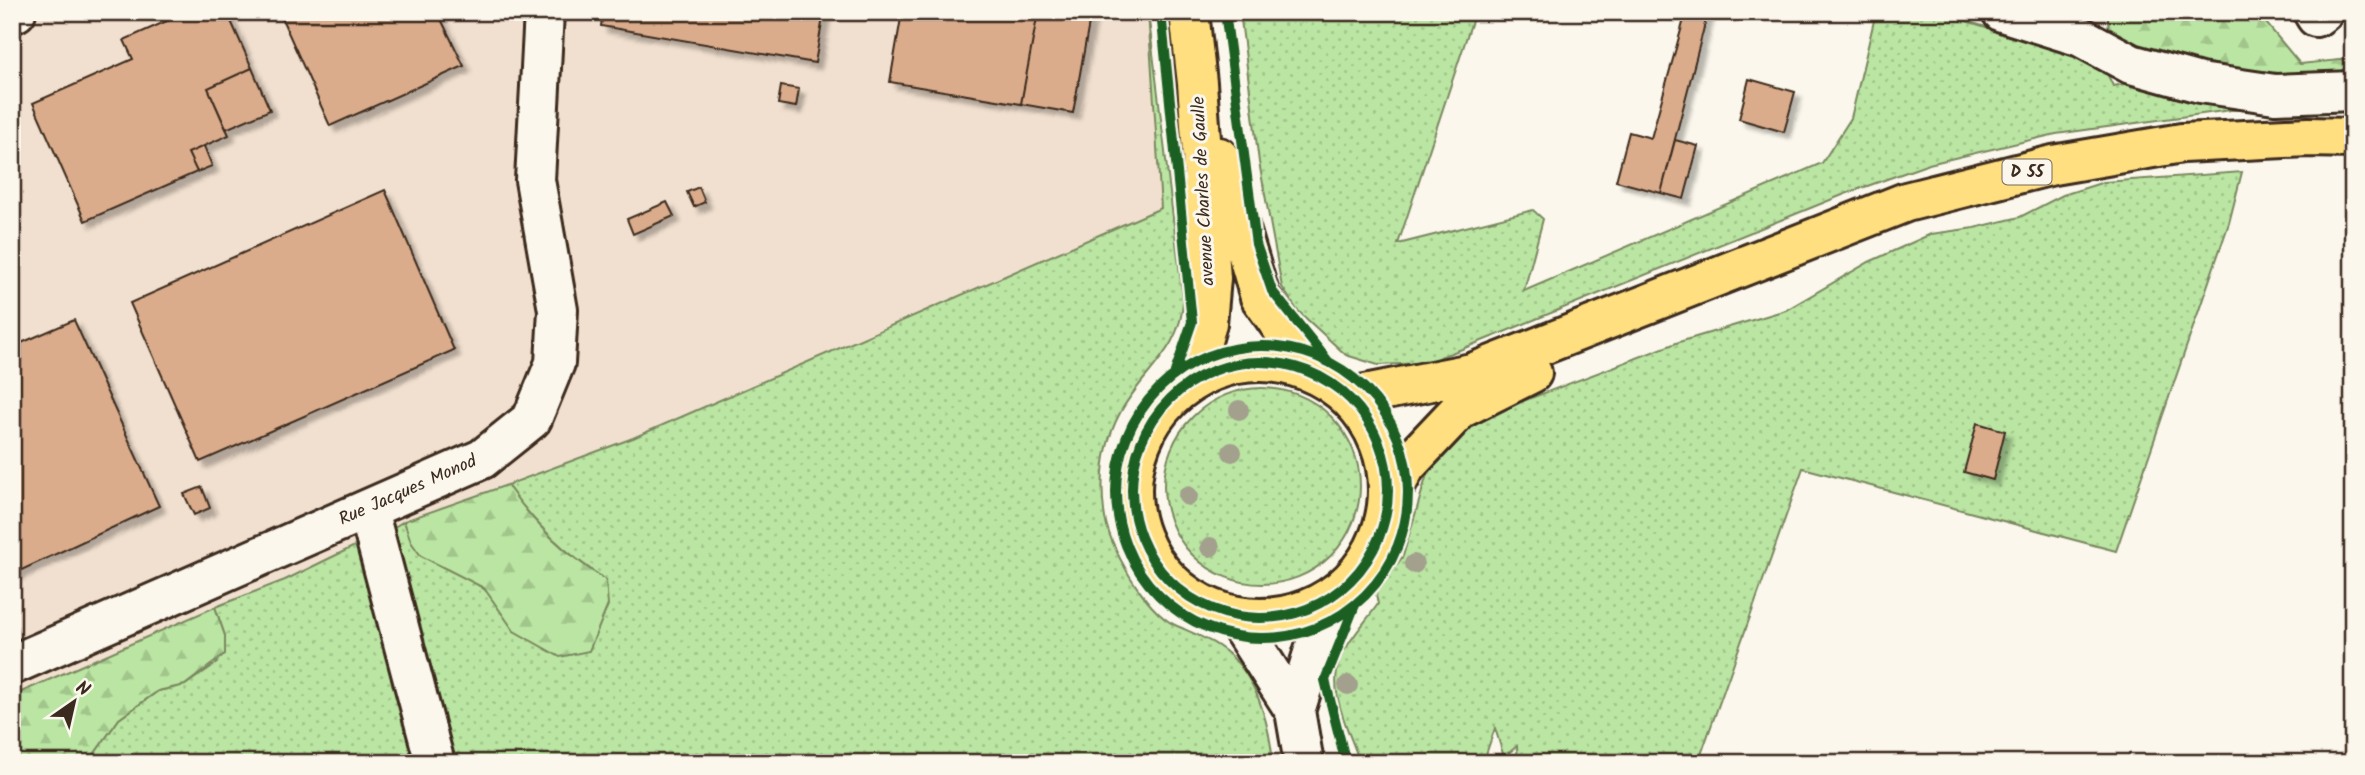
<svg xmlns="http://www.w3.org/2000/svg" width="2365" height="775" font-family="Kalam,sans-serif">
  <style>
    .built { fill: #f1e0cf }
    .grass { fill: url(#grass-dots); stroke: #7a8860; stroke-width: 2 }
    .forest { fill: url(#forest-firs); stroke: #7a8860; stroke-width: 2 }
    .building { fill: #daac8b; stroke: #3b2a1e; stroke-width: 2; filter: url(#shadow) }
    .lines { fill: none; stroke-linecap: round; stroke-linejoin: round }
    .minor-casing { stroke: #3b2a1e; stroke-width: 44 }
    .major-casing { stroke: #3b2a1e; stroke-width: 44 }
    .minor { stroke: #fbf7ec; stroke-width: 38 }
    .major { stroke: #ffdf80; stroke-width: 38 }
    .cycleway-casing { stroke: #fbf7ec; stroke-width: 15 }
    .cycleway { stroke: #1b5e20; stroke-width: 10 }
    .tree { fill: #a3a08d }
    .labels { text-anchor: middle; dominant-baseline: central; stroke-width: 6; stroke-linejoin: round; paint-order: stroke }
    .shield { fill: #fbf7ec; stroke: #75685c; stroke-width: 2 }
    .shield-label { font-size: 16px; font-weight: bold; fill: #3b2a1e }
    .street-label { font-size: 18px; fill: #3b2a1e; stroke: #fbf7ec }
  </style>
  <defs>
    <pattern id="grass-dots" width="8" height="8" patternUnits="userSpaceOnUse" patternTransform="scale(1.75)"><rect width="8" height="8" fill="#bae5a2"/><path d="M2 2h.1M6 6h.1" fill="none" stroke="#a1c58b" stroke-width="1.8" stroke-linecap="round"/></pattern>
    <pattern id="forest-firs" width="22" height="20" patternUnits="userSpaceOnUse" patternTransform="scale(1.75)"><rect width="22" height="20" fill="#bae5a2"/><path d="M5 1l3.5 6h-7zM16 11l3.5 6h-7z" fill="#a1c58b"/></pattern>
    <filter id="shadow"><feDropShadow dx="6" dy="6" stdDeviation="2" flood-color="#0004"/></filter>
  </defs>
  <rect width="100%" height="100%" fill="#fbf7ec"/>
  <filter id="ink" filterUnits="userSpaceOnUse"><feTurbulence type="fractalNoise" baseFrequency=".0143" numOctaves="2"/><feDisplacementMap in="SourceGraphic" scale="14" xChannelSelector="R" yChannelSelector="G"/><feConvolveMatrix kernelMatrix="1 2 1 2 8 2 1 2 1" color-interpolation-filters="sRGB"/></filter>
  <g filter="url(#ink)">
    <!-- built -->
    <path class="built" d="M 12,12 L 1148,12 L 1161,208 L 633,438 L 404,521 L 285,580 L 12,696 Z"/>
    <!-- grass -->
    <path class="grass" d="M 1148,12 L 1183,300 C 1182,350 1142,372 1120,413 C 1104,443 1100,478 1104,511 C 1107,545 1145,611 1175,625 C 1197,635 1218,642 1235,660 C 1259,685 1270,729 1273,763 L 444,763 L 388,531 L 404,521 C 420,570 444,562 481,587 C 494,595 505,618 514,631 L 606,580 C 565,553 535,525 507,485 L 633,438 L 1161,208 Z
      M 1240,12 L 1475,12 L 1398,244 L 1533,210 L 1543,219 L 1524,291 L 1822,163 L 1851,118 L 1876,12 L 1937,12 L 2081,56 L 2105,69 L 2113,86 L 2129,83 L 2348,109 L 2231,110 L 2056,134 L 1929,164 L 1845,194 L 1462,349 L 1424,363 L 1378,365 L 1346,355 L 1297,310 L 1282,287 L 1259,162 Z
      M 2242,172 L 2229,223 L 2116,551 L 1803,468 L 1698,763 L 1518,763 L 1517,746 L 1504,757 L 1495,728 L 1483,763 L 1360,763 C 1349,729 1324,688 1343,653 C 1352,636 1367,620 1378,604 L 1376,594 L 1403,556 L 1430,464 L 1450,436 L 1502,409 L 1679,342 L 1786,310 L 1869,262 L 1931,234 L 1974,228 L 2020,217 L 2063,195 L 2104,182 Z
      M1164 486a98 98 0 1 1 196 0a98 98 0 1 1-196 0Z
      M 361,543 L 428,763 L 92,763 L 90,760 L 119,719 L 158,691 L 185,685 L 217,663 L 225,636 L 215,607 L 285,580 Z"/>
    <!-- forest -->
    <path class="forest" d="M 2107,12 L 2257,12 L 2300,64 L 2349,59 L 2348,66 L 2329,79 L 2217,72 L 2117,38 L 2109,31 Z
      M 507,485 C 536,526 564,553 606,580 L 608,605 L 589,651 L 560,657 L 514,631 L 484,588 L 421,556 L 411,542 L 404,521 Z
      M 215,607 L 225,636 L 225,654 L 185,685 L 158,691 L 119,719 L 90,760 L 92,763 L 12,763 L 12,696 Z"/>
    <!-- building -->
    <path class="building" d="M 227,12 L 252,68 L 208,88 L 229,135 L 188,153 L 197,172 L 85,221 L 33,103 L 133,59 L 124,40 L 176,17 L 174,13 Z
      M 279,12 L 441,12 L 438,13 L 464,66 L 330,126 Z
      M 603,12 L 824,12 L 815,63 L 601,26 Z
      M 902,12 L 1038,12 L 1021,104 L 890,82 Z
      M 1038,12 L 1091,12 L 1073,113 L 1021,104 Z
      M 1686,12 L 1708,12 L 1661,193 L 1616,181 L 1629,132 L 1651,138 Z
      M 252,68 L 270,110 L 226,129 L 208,88 Z
      M 1749,79 L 1795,92 L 1784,132 L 1739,119 Z
      M 781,86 L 799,89 L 796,107 L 778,104 Z
      M 1675,140 L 1698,146 L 1684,199 L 1661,193 Z
      M 204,146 L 212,166 L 197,172 L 188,153 Z
      M 699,187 L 705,202 L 694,207 L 687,192 Z
      M 385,190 L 454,350 L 200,462 L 130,303 Z
      M 667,202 L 674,216 L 633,234 L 627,219 Z
      M 74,320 L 159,506 L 13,574 L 12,347 Z
      M 1977,423 L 2005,431 L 1993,480 L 1964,472 Z
      M 202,487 L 210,508 L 194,515 L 184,494 Z"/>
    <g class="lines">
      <!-- minor casing -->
      <g class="minor-casing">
        <path id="minor" d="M 2002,12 L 2081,37 L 2131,64 L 2200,83 L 2275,94 L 2353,91
          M 2313,12 L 2316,17 L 2323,12
          M 12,14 L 16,12
          M 368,510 L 435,763
          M 1235,617 L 1295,711 L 1304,763
          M 12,665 L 482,459 L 532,419 L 555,363 L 558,310 L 535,180 L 544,12
          M 1295,711 L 1330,599"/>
      </g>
      <!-- major casing -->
      <g class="major-casing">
        <path id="major" d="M 1189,12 L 1197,83 L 1211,278 L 1207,323 L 1191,380
          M 1219,157 L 1260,297 L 1314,373
          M1132 490a128 128 0 1 1 256 0a128 128 0 1 1-256 0Z
          M 1350,397 L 1472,373 L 1906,202 L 2053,165 L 2182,143 L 2308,137 L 2353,138
          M 1389,498 L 1406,466 L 1460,409 L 1532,373"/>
      </g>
      <!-- minor -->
      <use href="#minor" class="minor"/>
      <!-- major -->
      <use href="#major" class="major"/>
      <!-- cycleway casing -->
      <g class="cycleway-casing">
        <path id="cycleway" d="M 1161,12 L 1192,322 L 1175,372
          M 1225,12 L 1256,244 L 1272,291 L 1328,361
          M1116 492a146 146 0 1 1 292 0a146 146 0 1 1-292 0Z
          M1132 490a128 128 0 1 1 256 0a128 128 0 1 1-256 0Z
          M 1346,763 L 1325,680 L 1355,605"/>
      </g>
      <!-- cycleway -->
      <use href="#cycleway" class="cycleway"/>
    </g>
    <!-- trees -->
    <g class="tree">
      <circle cx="1239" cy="410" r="10"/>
      <circle cx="1232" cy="452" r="10"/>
      <circle cx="1188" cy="496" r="10"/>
      <circle cx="1210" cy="547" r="10"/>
      <circle cx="1414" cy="564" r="10"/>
      <circle cx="1348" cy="685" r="10"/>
    </g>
  </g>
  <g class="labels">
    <!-- shield labels -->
    <rect class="shield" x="2002.5" y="159.5" width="49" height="25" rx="5"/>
    <g class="shield-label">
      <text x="2027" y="172">D 55</text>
    </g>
    <!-- street labels -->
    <g class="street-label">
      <text transform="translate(1204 191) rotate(-93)">avenue Charles de Gaulle</text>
      <text transform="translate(408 491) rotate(-24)">Rue Jacques Monod</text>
    </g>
  </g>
  <!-- margin -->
  <rect width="2365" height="775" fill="none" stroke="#fbf7ec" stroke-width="42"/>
  <rect x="21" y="21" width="2323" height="733" fill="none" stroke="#3b2a1e" stroke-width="2.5" filter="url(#ink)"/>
  <!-- north arrow -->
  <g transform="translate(74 702) rotate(34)" stroke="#fbf7ec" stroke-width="5" paint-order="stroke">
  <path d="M0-5L12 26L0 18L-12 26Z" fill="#3b2a1e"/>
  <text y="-10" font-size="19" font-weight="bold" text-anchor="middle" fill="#3b2a1e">N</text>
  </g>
</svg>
